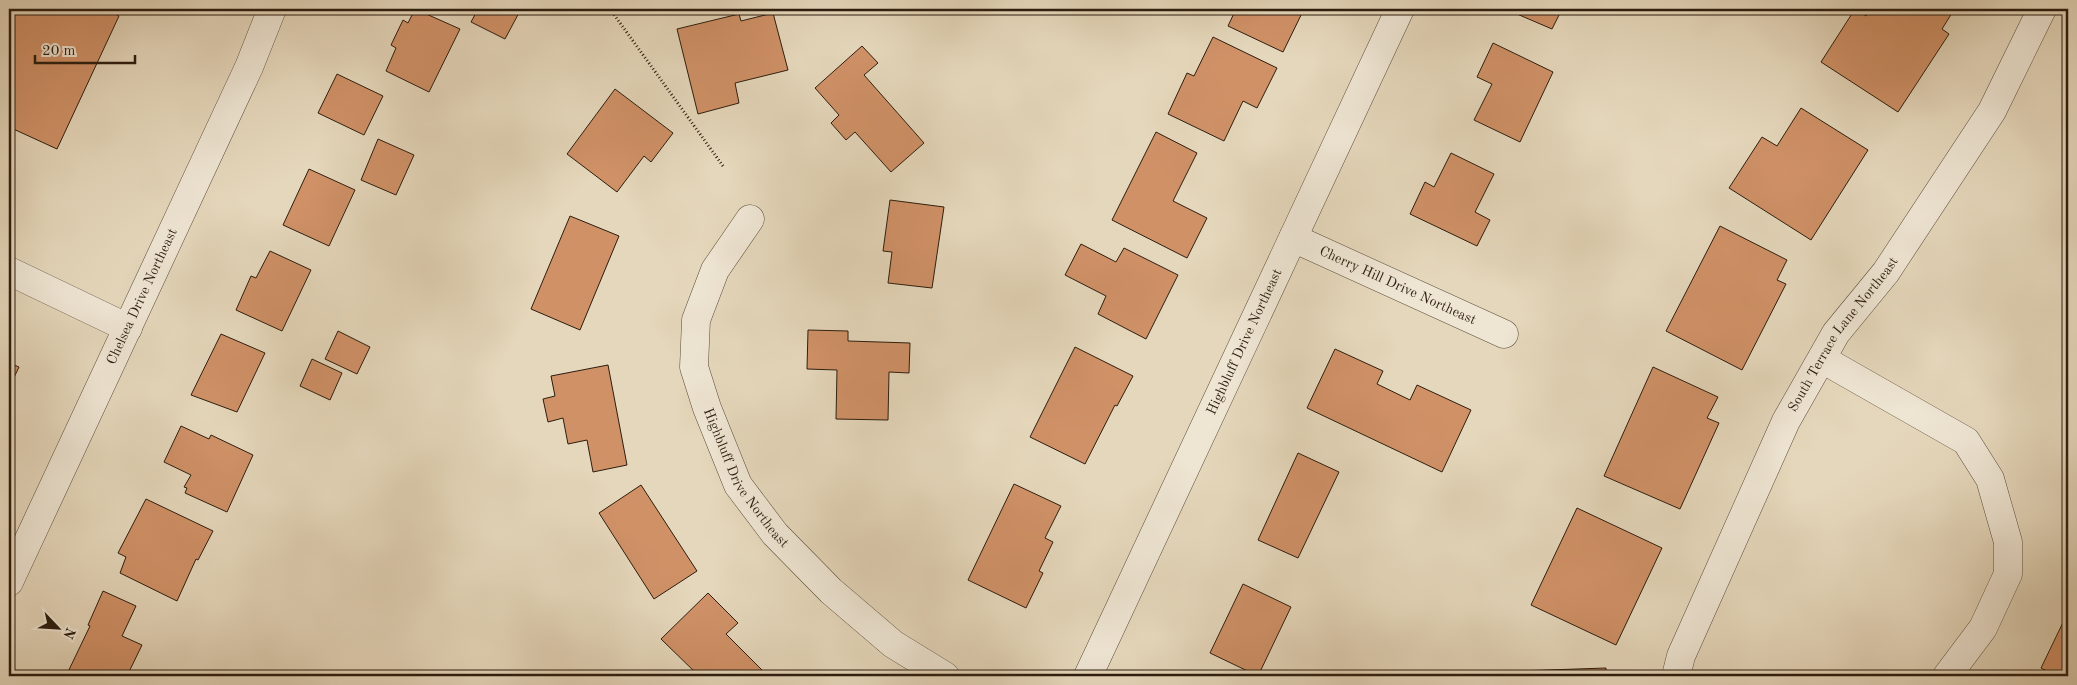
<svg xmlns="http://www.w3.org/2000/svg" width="2077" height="685" font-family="'Old Standard TT',serif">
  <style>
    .building { fill: #d09167; stroke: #2c1d0f }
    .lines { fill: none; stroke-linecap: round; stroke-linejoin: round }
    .minor-casing { stroke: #5a4c3a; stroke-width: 29 }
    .path { stroke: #2c1d0f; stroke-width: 3; stroke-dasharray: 1 2.5; stroke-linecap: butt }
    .minor { stroke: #eee5d3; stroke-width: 28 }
    .labels { text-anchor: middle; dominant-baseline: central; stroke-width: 4; stroke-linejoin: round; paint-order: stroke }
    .street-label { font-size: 14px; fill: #2c1d0f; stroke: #eee5d3 }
  </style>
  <rect width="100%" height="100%" fill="#e5d7bb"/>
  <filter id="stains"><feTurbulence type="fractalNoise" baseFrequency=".004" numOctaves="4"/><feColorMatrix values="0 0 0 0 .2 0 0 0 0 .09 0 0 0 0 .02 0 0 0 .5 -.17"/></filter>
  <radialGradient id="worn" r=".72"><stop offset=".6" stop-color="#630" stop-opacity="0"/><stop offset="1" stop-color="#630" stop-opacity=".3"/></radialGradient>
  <!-- building -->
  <path class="building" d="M 9,9 L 113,9 L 112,12 L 119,16 L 57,149 L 9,127 Z
    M 415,9 L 460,29 L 429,92 L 386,71 L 396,48 L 391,45 L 403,20 L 408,23 Z
    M 478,9 L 521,9 L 505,39 L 471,22 Z
    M 1236,9 L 1304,9 L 1283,52 L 1228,26 Z
    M 1511,9 L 1562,9 L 1552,29 L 1510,11 Z
    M 1855,9 L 1866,16 L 1871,9 L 1945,9 L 1952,13 L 1942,29 L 1949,34 L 1898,112 L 1821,62 Z
    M 773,13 L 788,70 L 735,83 L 739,103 L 698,114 L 677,29 L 739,14 L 741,21 Z
    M 1213,37 L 1277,68 L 1257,108 L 1243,101 L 1224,141 L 1168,114 L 1187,73 L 1194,76 Z
    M 1493,43 L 1553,72 L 1520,142 L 1474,120 L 1492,84 L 1477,77 Z
    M 862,46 L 878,63 L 864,75 L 924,143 L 891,172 L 855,132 L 846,140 L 831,123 L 839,115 L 815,88 Z
    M 337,74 L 383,96 L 364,135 L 318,113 Z
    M 615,89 L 673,133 L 651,162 L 644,156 L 617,192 L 567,154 Z
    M 1801,108 L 1868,150 L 1811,240 L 1729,188 L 1762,137 L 1777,146 Z
    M 1156,132 L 1197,153 L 1173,201 L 1207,218 L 1187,258 L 1112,220 Z
    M 378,139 L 414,155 L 396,195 L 361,180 Z
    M 1451,153 L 1494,174 L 1475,212 L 1490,220 L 1477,246 L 1410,214 L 1425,182 L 1434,187 Z
    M 309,169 L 355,190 L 329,246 L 283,225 Z
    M 890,200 L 944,207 L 932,288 L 888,283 L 892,252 L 883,251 Z
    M 570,216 L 619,236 L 580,330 L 531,309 Z
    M 1720,226 L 1787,260 L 1777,280 L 1786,284 L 1742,370 L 1666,331 Z
    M 1081,244 L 1116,262 L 1124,248 L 1178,275 L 1146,339 L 1098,314 L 1106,296 L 1065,275 Z
    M 270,251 L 311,270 L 282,331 L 236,310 L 251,276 L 256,278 Z
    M 808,330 L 848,331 L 848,341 L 910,343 L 909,373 L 889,372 L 888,420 L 836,419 L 837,370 L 807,369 Z
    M 338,331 L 370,347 L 357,374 L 325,359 Z
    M 221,334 L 265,353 L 237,412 L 191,395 Z
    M 1075,347 L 1133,376 L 1117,406 L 1115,405 L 1085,464 L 1030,437 Z
    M 1335,349 L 1383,371 L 1377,384 L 1410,400 L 1417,385 L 1471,410 L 1442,472 L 1307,408 Z
    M 312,359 L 342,373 L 330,400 L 300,386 Z
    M 9,363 L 19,367 L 9,388 Z
    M 608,365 L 627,465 L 593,472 L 587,440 L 568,444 L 563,418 L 548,422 L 543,399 L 555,396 L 551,376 Z
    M 1653,367 L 1718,397 L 1707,418 L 1719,423 L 1680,509 L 1604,476 Z
    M 181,426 L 209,439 L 211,435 L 253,455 L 227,512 L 185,493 L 187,488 L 184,487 L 191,475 L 164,462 Z
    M 1298,453 L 1339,472 L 1298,558 L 1258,540 Z
    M 1014,484 L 1061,506 L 1045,538 L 1053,542 L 1039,571 L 1043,573 L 1026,608 L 968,580 Z
    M 641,485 L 697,571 L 654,599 L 599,513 Z
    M 146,499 L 213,531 L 198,560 L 196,559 L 177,601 L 120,573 L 126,557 L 118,553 Z
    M 1577,508 L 1662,548 L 1616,645 L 1531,605 Z
    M 1243,584 L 1291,607 L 1258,676 L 1210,653 Z
    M 103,591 L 136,606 L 122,636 L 142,645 L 127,676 L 66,676 L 90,626 L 88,625 Z
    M 708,593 L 738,623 L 726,634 L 768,676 L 699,676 L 661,639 Z
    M 2068,612 L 2068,676 L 2051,676 L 2052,674 L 2041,668 Z
    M 1606,668 L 1606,676 L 1518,676 L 1518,671 Z"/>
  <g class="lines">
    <!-- minor casing -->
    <g class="minor-casing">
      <g id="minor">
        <path id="s1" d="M 750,219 L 715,270 L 696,320 L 694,367 L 707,408 L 738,485 L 775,534 L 831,591 L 893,644 L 945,676"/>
        <path id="s2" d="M 1293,238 L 1504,334"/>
        <path d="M 9,271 L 128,328"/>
        <path d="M 1822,359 L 1966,441 L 1990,479 L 2008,542 L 2008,574 L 1983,628 L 1947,676"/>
        <path id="s3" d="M 9,582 L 249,67 L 272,9"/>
        <path id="s4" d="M 1088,676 L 1400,9"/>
        <path id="s5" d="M 1676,676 L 1681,656 L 1786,421 L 1836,333 L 1886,272 L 1992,111 L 2042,9"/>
      </g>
    </g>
    <!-- path -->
    <path class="path" d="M 610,9 L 723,166"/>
    <!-- minor -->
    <use href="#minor" class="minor"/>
  </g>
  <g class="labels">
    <!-- street labels -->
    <g class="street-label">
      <text stroke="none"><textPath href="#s2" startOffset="115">Cherry Hill Drive Northeast</textPath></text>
      <text stroke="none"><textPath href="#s3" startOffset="315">Chelsea Drive Northeast</textPath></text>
      <text stroke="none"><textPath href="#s5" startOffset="382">South Terrace Lane Northeast</textPath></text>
      <text stroke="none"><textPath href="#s4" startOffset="369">Highbluff Drive Northeast</textPath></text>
      <text stroke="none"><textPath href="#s1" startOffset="286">Highbluff Drive Northeast</textPath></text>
    </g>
  </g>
  <!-- margin -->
  <rect width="2077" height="685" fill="none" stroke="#e5d7bb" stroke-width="30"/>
  <rect x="10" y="10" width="2057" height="665" fill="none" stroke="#2c1d0f" stroke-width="2.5"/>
  <rect x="15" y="15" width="2047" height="655" fill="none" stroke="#2c1d0f"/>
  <!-- north arrow -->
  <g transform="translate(58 628) rotate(115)" stroke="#eee5d3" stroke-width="4" paint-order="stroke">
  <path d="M0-4L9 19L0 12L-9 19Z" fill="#2c1d0f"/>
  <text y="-8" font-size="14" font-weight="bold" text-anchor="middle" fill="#2c1d0f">N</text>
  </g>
  <!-- scale -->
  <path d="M35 55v8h100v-8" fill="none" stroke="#2c1d0f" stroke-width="2.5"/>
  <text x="42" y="55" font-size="15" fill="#2c1d0f" stroke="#eee5d3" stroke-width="4" paint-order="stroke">20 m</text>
  <rect width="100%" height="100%" filter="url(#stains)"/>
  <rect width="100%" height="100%" fill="url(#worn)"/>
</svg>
